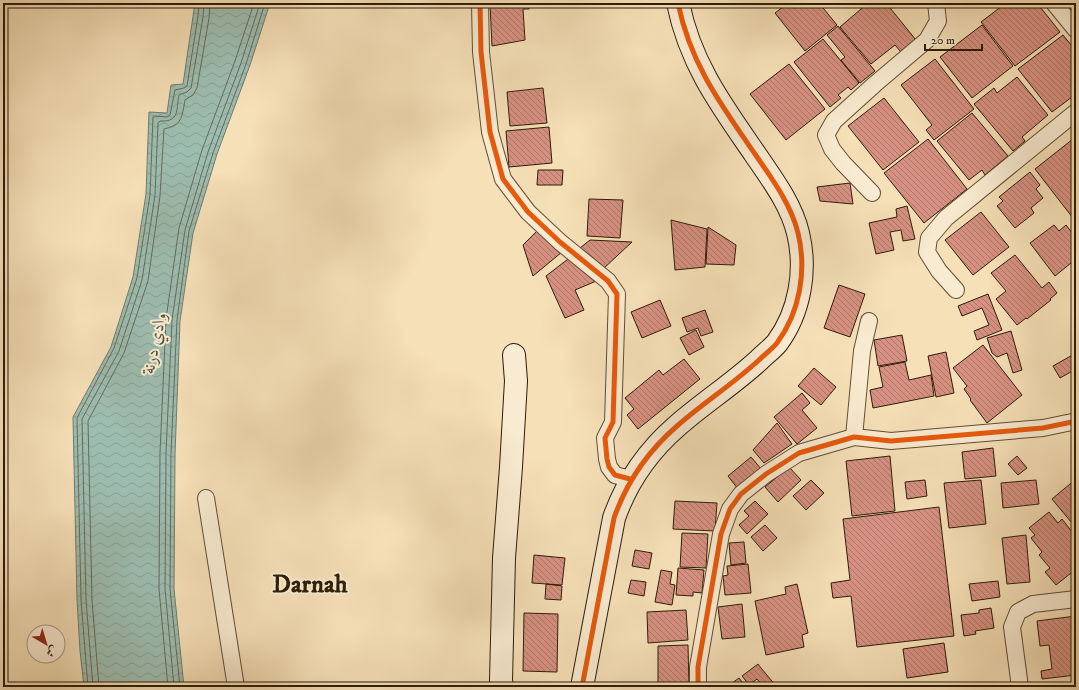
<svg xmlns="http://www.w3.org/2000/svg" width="1079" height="690" font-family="'IM FELL DW Pica',Amiri,serif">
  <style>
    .water { fill: url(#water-waves); stroke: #707d6c }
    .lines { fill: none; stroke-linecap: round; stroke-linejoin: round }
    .shore { stroke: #656c5c; stroke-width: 1 }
    .building { fill: url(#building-back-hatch); stroke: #2d1c07 }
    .street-casing { stroke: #5f4d33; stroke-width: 18 }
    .secondary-casing { stroke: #2d1c07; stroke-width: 24 }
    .street { stroke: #f9ebd1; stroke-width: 16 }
    .secondary { stroke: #f9ebd1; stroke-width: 22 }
    .cycleway-casing { stroke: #f9ebd1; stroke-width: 8 }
    .cycleway { stroke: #e8590c; stroke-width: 5 }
    .labels { text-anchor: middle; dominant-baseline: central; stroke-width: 4; stroke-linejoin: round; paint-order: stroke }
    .water-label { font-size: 18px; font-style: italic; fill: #545442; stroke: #f9ebd1 }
    .town-label { font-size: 25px; font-weight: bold; fill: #2d1c07; stroke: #f9ebd1 }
  </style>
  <defs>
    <pattern id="water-waves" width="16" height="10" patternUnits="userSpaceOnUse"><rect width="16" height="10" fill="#9dbdb0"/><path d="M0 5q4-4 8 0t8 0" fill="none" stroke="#88a296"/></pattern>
    <pattern id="building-back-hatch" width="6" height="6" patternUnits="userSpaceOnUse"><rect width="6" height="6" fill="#d79182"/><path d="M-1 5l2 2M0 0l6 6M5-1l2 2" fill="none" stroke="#af7668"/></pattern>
  </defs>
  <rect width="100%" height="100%" fill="#f6e0b8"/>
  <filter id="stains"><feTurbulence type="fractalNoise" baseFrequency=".005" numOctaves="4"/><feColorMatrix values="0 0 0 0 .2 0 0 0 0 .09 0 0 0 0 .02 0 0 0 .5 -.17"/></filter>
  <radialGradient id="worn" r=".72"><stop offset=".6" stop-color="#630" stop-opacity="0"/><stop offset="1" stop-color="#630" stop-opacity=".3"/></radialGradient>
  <!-- water -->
  <path class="water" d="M 195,3 L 270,3 L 250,65 L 217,154 L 193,233 L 180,321 L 175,454 L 174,589 L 184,687 L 84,687 L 80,651 L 77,600 L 73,417 L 111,347 L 133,277 L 146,194 L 149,112 L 167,113 L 171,85 L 183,84 Z"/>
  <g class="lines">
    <!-- shore -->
    <path class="shore" d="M 88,687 L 81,600 L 77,418 L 114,348 L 137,278 L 150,195 L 153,117 L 155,116 L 167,117 L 170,115 L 175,90 L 184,88 L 187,86 L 198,16 L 199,3
      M 93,687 L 86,600 L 82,419 L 119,351 L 142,280 L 155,195 L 158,123 L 160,121 C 180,122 176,110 179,95 L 187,92 L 191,88 L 203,17 L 204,3
      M 99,687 L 92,600 L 88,421 L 124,353 L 148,281 L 160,196 L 164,129 C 166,128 170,128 173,126 C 183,122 183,110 185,100 L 193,95 L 197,88 L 209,18 L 210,3
      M 168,687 L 159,589 L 160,453 L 166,319 L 179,228 L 202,150 L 235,61 L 254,3
      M 174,687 L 165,589 L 166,453 L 172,320 L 185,230 L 208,152 L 241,63 L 260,3
      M 180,687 L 170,589 L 171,454 L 177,320 L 189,231 L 213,153 L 246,64 L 265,3"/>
  </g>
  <!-- building -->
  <path class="building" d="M 490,3 L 529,3 L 529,9 L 523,9 L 525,40 L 492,46 Z
    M 788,3 L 819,3 L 837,25 L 805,51 L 775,13 Z
    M 868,3 L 886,3 L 916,40 L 901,52 L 895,45 L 871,64 L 840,27 Z
    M 1006,3 L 1037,3 L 1060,32 L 1015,66 L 981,22 Z
    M 982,25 L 1013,66 L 972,98 L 940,57 Z
    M 838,26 L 875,71 L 860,83 L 841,60 L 845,57 L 827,35 Z
    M 1063,35 L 1076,51 L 1076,94 L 1052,112 L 1018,69 Z
    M 823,39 L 859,83 L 851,90 L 848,87 L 838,95 L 841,98 L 830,107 L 794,62 Z
    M 935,59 L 974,109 L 934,140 L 926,130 L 932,125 L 901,85 Z
    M 789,64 L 825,109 L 786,140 L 750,94 Z
    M 1017,77 L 1048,115 L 1022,137 L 1025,141 L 1013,151 L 974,104 L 994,88 L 997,93 Z
    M 543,88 L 547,123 L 510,126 L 507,92 Z
    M 884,98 L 919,142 L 883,170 L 848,126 Z
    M 972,113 L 1008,156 L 985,175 L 982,170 L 969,180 L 937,141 Z
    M 549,127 L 552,163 L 509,167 L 506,131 Z
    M 928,139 L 967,189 L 924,223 L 884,173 Z
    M 1073,139 L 1076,143 L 1076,222 L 1035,169 Z
    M 538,170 L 563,170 L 562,185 L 537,185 Z
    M 1030,172 L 1040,185 L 1036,189 L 1043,198 L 1031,208 L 1034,213 L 1015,228 L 997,206 L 1003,201 L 999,197 Z
    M 850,183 L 853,204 L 820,201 L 817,187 Z
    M 589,199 L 623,200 L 620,238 L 587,236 Z
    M 907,206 L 915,239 L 903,241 L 901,230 L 890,232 L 894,250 L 876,254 L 869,223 L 897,217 L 896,209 Z
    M 981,212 L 1009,247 L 973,275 L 945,240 Z
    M 671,220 L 707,229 L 705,267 L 675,270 Z
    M 1054,225 L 1059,231 L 1066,225 L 1076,238 L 1076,269 L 1071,263 L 1055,276 L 1030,243 Z
    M 708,227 L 736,245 L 734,265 L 706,264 Z
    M 538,230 L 562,252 L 533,276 L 523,245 Z
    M 590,240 L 632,242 L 603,269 L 580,248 Z
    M 1015,255 L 1042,288 L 1049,282 L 1057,293 L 1050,299 L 1051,300 L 1027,319 L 1026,318 L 1017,325 L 996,299 L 1006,291 L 991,273 Z
    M 572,256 L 601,279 L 575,290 L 584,310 L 565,318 L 546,276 Z
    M 839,285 L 865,294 L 850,337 L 824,328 Z
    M 988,294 L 1002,330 L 977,340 L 974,331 L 989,325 L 982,308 L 962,316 L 958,306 Z
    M 660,300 L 671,326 L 642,338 L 631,312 Z
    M 705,310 L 713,332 L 701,336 L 698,328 L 687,332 L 682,318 Z
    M 696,330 L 704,347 L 689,355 L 680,338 Z
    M 1011,331 L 1022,370 L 1013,373 L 1007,353 L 997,357 L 992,353 L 987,338 Z
    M 902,335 L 907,361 L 878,366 L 874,340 Z
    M 983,345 L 1022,395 L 987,423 L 970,400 L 971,399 L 964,389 L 967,386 L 953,368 Z
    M 946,352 L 954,393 L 936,397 L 928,356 Z
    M 1076,353 L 1076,369 L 1060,378 L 1053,366 Z
    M 684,359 L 700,379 L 638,429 L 627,415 L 634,409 L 625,398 L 659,370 L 663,375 Z
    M 905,362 L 909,380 L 931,375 L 934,396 L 873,408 L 870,390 L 883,387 L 879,367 Z
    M 814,368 L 836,387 L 821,405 L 798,386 Z
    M 802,393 L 810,403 L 802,410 L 817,428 L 797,444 L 774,417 Z
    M 777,423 L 792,444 L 764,463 L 753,450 Z
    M 993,448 L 996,476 L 965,479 L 962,452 Z
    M 890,456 L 895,511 L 852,516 L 846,461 Z
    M 1017,456 L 1027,468 L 1018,475 L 1008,464 Z
    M 751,457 L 762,470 L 738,489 L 728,476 Z
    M 789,467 L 801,480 L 778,502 L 765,487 Z
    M 1076,479 L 1076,528 L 1052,499 Z
    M 811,480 L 824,493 L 806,510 L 793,496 Z
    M 925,480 L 927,496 L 907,499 L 905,482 Z
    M 981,480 L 986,524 L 949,528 L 944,483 Z
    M 1036,480 L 1039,504 L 1003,508 L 1001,483 Z
    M 675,501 L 717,503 L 715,531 L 673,529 Z
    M 755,501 L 768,514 L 747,534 L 739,525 L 749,516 L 744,511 Z
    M 939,507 L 954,636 L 857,647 L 851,596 L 833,598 L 831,583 L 850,580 L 843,519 Z
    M 1049,512 L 1058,523 L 1062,519 L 1076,537 L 1076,569 L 1056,585 L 1045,572 L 1050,568 L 1039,555 L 1042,552 L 1031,538 L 1035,535 L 1029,528 Z
    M 765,525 L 777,538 L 763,551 L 751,537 Z
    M 682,533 L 708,534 L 706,568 L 680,567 Z
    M 1026,535 L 1030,582 L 1007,584 L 1002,538 Z
    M 744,542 L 746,563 L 731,565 L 729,543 Z
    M 635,550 L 652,553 L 649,569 L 632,566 Z
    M 534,555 L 565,558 L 562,585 L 532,583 Z
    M 748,564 L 751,593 L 725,595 L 723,576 L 728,575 L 727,566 Z
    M 678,568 L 704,570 L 702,593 L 693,592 L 693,596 L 676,595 Z
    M 661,570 L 672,572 L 670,584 L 675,585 L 672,605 L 655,602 Z
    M 631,580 L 646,582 L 644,596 L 628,593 Z
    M 998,581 L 1000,597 L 972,601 L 969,584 Z
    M 546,584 L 562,586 L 561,600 L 545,599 Z
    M 797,584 L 808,633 L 802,635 L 804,647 L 766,655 L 755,601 L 786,594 L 785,587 Z
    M 742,604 L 745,637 L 722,639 L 718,607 Z
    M 991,608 L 994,628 L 975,631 L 976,634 L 964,636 L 961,615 L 979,613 L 979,610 Z
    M 686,610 L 688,640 L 648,643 L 647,612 Z
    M 524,613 L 558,614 L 557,672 L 523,671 Z
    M 1076,616 L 1076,675 L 1042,679 L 1041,671 L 1052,669 L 1049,645 L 1040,646 L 1037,621 Z
    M 944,643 L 948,672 L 907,678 L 903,649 Z
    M 688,645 L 689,687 L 658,687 L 658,646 Z
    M 758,664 L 761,668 L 777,687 L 764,687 L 757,679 L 749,685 L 742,676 Z
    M 739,678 L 746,687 L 729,687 L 728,686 Z"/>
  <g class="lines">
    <!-- street casing -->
    <g class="street-casing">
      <path id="street" d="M 480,3 L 481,52 L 490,132 L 503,179 L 528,212 L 560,242 L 608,281 L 617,294 L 613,422 L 605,438 L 607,459 L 609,467 L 615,475 L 630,479
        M 1054,3 L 1076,30
        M 872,193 L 843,163 L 832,149 L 826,135 L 834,121 L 875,84 L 927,40 L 938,21 L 936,3
        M 956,290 L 939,271 L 927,252 L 929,238 L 946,218 L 1076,112
        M 854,437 L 862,351 L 869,321
        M 206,498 L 236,687
        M 698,687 L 698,667 L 721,534 L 730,509 L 741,494 L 766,474 L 799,453 L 854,437 L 891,441 L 1043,428 L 1072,422
        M 1020,687 L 1012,627 L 1018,612 L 1033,604 L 1076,599"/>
    </g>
    <!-- secondary casing -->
    <g class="secondary-casing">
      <path id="secondary" d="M 502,687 L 501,680 L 504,558 L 511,467 L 516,381 L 514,355
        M 582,687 L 614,518 C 627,481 647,452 677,426 C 703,403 733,384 759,360 C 765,354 772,349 777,343 C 800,312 807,270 798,233 C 791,204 772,179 755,154 C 721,105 690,63 678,3"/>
    </g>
    <!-- street -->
    <use href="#street" class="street"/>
    <!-- secondary -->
    <use href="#secondary" class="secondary"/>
    <!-- cycleway casing -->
    <g class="cycleway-casing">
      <path id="cycleway" d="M 480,3 L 481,52 L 490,132 L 503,179 L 528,212 L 560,242 L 608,281 L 617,294 L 613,422 L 605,438 L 607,459 L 609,467 L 615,475 L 630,479
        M 582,687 L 614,518 C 627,481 647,452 677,426 C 703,403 733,384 759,360 C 765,354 772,349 777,343 C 800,312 807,270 798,233 C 791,204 772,179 755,154 C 721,105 690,63 678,3
        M 698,687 L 698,667 L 721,534 L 730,509 L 741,494 L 766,474 L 799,453 L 854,437 L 891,441 L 1043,428 L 1072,422"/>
    </g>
    <!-- cycleway -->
    <use href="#cycleway" class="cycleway"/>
  </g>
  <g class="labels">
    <!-- water labels -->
    <g class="water-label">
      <text transform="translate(155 343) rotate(-78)">وادي درنة</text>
    </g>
    <!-- town labels -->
    <g class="town-label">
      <text x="310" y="584">Darnah</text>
    </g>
  </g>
  <!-- margin -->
  <rect width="1079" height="690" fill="none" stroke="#f6e0b8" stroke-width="16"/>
  <rect x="4" y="4" width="1071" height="682" fill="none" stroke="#2d1c07" stroke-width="2"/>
  <rect x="8" y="8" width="1063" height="674" fill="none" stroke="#2d1c07"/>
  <!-- north arrow -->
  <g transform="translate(46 644) rotate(142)"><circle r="19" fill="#f9ebd1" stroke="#a79880"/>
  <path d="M0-3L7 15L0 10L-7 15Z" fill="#8f2418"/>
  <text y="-6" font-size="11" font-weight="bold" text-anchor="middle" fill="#2d1c07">ش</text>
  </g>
  <!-- scale -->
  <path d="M925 44v6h57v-6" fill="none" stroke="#2d1c07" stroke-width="2"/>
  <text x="931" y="44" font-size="12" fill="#2d1c07" stroke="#f9ebd1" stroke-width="3" paint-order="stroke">20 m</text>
  <rect width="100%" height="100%" filter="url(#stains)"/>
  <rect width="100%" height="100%" fill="url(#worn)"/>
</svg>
